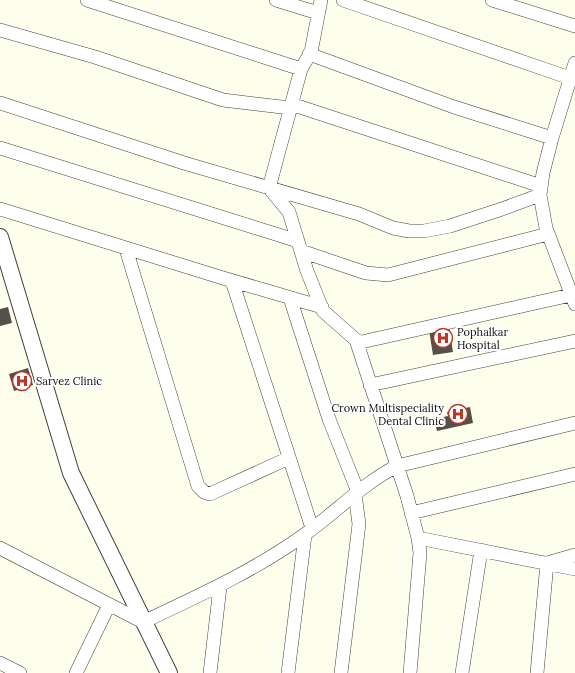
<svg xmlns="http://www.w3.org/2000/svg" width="575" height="673" font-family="Lora,serif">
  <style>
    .building { fill: #555049 }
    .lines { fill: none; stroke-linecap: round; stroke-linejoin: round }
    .minor-casing { stroke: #404040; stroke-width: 14 }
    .tertiary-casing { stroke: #404040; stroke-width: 18 }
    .minor { stroke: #fff; stroke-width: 13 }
    .tertiary { stroke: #fff; stroke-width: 16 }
    .labels { text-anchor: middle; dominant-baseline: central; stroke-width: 4; stroke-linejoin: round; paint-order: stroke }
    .poi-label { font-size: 11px; fill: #0d0d0d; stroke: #fff; text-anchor: start }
  </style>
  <rect width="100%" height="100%" fill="#fefeed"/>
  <!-- building -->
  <path class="building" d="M 8,307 L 12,323 L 0,326 L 0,309 Z
    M 449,327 L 453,352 L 433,355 L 429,330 Z
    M 28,368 L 33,385 L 14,391 L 9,374 Z
    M 470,407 L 473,423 L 437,431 L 434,419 L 448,416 L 447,412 Z"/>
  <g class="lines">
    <!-- minor casing -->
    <g class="minor-casing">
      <path id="minor" d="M 87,0 L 301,69
        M 276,0 L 318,13
        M 321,0 L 311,52 L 301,69 L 269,188 L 289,212 L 307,271 L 323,311 L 356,340 L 407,496 L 418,538 L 420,553 L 410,673
        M 343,0 L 570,78
        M 492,0 L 575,26
        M 0,30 L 95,57 L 223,100 L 290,108
        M 309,54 L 454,107 L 552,138
        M 575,63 L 552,138 L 543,173 L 540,195 L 546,228 L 575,304
        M 0,103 L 184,163 L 359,214 L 393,228 L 409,231 L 424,231 L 450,226 L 502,209 L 540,195
        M 291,104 L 541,186
        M 0,148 L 298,241
        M 0,209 L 223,278 L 322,307
        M 126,249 L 198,486 L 204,492 L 210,494 L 289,458
        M 301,251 L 366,273 L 388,275 L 548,234
        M 232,281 L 312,528
        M 290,298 L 329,419 L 358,492
        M 357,343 L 575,294
        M 370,385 L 575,341
        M 411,513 L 575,474
        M 418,538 L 575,569
        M 0,548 L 143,622 C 198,596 254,571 304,535 C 335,513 362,484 397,466 L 575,423
        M 0,663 L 20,673
        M 76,673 L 109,605
        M 210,673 L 220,587
        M 288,673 L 305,535
        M 341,673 L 359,524 L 355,494
        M 462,673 L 481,550
        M 537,673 L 547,563 L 575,555"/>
    </g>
    <!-- tertiary casing -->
    <g class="tertiary-casing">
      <path id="tertiary" d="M 0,237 L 71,473 L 169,673"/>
    </g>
    <!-- minor -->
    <use href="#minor" class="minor"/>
    <!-- tertiary -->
    <use href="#tertiary" class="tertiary"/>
  </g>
  <!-- icons -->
  <defs>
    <g id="hospital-ring" transform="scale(1)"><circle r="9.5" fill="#fff" stroke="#b83929" stroke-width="1.5"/><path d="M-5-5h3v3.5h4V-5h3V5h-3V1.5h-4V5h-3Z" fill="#b83929"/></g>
  </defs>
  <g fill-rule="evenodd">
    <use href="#hospital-ring" x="443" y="338"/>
    <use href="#hospital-ring" x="22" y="381"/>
    <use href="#hospital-ring" x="458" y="414"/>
  </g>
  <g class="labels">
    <!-- poi labels -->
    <g class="poi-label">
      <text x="457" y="332">Pophalkar<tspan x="457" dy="13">Hospital</tspan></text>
      <text x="36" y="381">Sarvez Clinic</text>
      <text x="444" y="408" text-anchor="end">Crown Multispeciality<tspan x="444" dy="13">Dental Clinic</tspan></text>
    </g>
  </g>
</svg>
